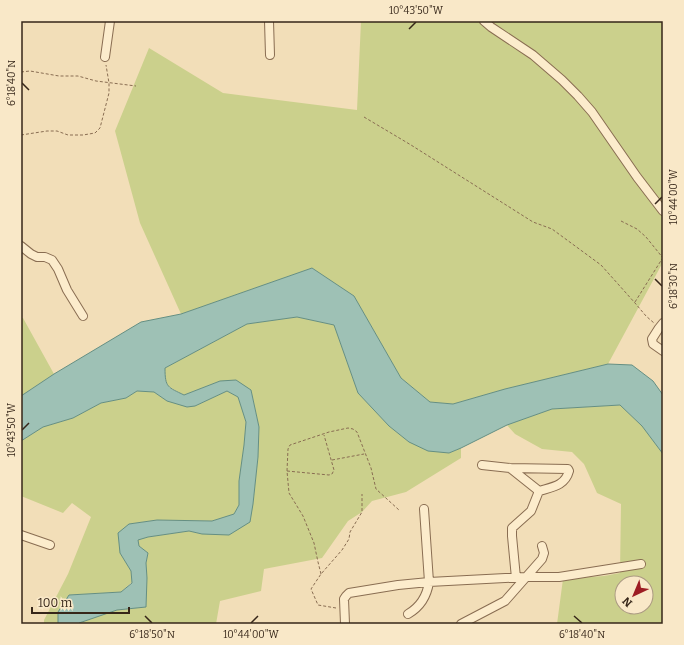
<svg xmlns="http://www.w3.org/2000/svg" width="684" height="645" font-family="Bitter,serif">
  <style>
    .green { fill: #cbd08c; fill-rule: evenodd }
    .water { fill: #9ec1b5; stroke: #658f83 }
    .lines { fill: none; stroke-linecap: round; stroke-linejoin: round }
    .minor-casing { stroke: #896d52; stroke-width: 10 }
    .path { stroke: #896d52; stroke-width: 1; stroke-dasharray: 3 2; stroke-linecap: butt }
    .minor { stroke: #fceccc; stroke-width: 8 }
    .ticks { fill: none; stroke: #362619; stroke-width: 1.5 }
    .neatline { fill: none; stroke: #362619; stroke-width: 1.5 }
    .ticks-label { font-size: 10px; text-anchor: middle; fill: #362619 }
  </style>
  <rect width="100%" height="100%" fill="#f2deb8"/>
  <!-- green -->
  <path class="green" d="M 361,21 L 663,21 L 663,262 L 608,364 L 505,389 L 453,404 L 430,402 L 401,378 L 354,296 L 312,268 L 181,314 L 140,223 L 115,131 L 149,48 L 223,93 L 357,110 Z
    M 297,317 L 334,325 L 358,393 L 389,426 L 409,442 L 449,453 L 461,448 L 461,458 L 406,492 L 372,501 L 362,512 L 348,521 L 322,558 L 264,569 L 261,591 L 220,601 L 216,624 L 79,624 L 78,623 L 117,610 L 145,607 L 147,578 L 146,563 L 148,553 L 139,546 L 137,540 L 148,537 L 189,531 L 202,534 L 253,504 L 258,457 L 259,427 L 251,390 L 220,381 L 184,395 C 168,386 165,388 165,368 L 247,324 Z
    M 21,318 L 23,318 L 54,374 L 21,396 Z
    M 137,391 L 154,392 L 167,401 L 195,406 L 227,391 L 238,397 L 246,422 L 244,445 L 239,481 L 239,505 L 234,514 L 212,521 L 157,520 L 129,524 L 120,553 L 131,571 L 132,582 L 121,592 L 69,595 L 58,612 L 58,624 L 44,624 L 44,620 L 68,574 L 91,517 L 72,503 L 63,513 L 21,496 L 21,441 L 43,427 L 73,418 L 101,403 L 126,398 Z
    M 620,405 L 642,426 L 663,454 L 663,624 L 557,624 L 563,579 L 604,576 L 620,573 L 621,504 L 597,493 L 584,464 L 572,452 L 542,449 L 515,434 L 507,425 L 552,409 ZM 622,583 L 646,583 L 646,607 L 622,607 Z"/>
  <!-- water -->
  <path class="water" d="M 312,268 L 354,296 L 401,378 L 430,402 L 453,404 L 505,389 L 608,364 L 632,365 L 653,381 L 663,395 L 663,454 L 642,426 L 620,405 L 552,409 L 507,425 L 461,448 L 449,453 L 428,451 L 409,442 L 389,426 L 358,393 L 334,325 L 297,317 L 247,324 L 165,368 C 165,388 168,387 184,395 L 220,381 L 236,380 L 251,390 L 259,427 L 258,457 L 253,504 L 250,522 L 229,535 L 202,534 L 189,531 L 148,537 L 138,540 L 139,546 L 148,553 L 146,563 L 147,578 L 146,607 L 117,610 L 79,623 L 79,624 L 58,624 L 58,612 L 69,595 L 121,592 L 132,583 L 131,571 L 120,553 L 118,533 L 129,524 L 157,520 L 212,521 L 234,514 L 239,505 L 239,481 L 244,445 L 246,422 L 238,397 L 227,391 L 195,406 L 187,407 L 167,401 L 154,392 L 137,391 L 126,398 L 101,403 L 73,418 L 43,427 L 21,441 L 21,396 L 54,374 L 141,322 L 181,314 Z"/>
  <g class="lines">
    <!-- minor casing -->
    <g class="minor-casing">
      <path id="minor" d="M 269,21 L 270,55
        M 484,21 L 491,27 L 533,55 L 562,80 L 578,96 L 592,112 L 637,177 L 663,211
        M 105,57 L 110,21
        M 21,246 L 31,254 L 37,257 L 45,257 L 52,260 L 58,269 L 67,290 L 83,316
        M 663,323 L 659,328 L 652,339 L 653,344 L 663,351
        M 482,465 L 510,468 L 568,469 L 569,471 C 565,486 552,487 539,491 L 531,511 L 512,528 L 512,536 L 516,578
        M 510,468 L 539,491
        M 21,535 L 50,545
        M 408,614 C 420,607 427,596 429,582 L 424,509
        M 345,624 L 344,599 L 346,596 L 349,593 L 398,585 L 429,582 L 525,577 L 559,577 L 641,564
        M 461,624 L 505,601 L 542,559 L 544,553 L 542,546"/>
    </g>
    <!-- path -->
    <path class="path" d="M 21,72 L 30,71 L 59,76 L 78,76 L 96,81 L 136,86
      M 364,117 L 411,145 L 533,222 L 552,229 L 601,265 L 635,303 L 646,316 L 654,323
      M 21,135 L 47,131 L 57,131 L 68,135 L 83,135 L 95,133 L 100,128 L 109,93 L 109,83 L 106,65
      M 621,221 L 637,229 L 646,237 L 663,258
      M 635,302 L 662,259
      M 332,460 L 364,454
      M 287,471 L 329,475 L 332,474 L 334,470 L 324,435
      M 321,574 L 318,562 L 314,543 L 303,516 L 289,493 L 287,471 L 288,449 L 290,445 L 329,432 L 348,428 L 353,429 L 357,432 L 371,468 L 376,489 L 399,510
      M 336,608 L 318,605 L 311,589 L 321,574 L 342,550 L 349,539 L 350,532 L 362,512 L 362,494"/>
    <!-- minor -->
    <use href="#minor" class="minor"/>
  </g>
  <!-- ticks -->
  <path class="ticks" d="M 409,29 L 416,22M 22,83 L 29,90M 655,204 L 662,197M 655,279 L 662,286M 22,430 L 29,423M 145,616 L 152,623M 574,616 L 582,623M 251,623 L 258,616"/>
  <!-- border -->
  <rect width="684" height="645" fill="none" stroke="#f9e8c8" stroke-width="44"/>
  <!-- north arrow -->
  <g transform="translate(634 595) rotate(224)"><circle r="19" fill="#f9e8c8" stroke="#ab9a82"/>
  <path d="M0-3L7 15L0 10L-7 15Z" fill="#9d1d23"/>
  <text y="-6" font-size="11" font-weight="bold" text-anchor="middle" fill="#362619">N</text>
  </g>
  <!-- scale -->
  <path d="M32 607v6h97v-6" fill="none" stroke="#362619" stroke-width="2"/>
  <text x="38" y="607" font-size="12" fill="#362619" stroke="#f9e8c8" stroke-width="3" paint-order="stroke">100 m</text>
  <rect x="22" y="22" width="640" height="601" class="neatline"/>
  <g class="ticks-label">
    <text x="416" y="14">10°43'50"W</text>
    <text transform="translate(11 83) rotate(-90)" y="4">6°18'40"N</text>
    <text transform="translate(673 197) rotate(-90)" y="4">10°44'00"W</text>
    <text transform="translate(673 286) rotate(-90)" y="4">6°18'30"N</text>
    <text transform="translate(11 430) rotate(-90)" y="4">10°43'50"W</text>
    <text x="152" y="638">6°18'50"N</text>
    <text x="251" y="638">10°44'00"W</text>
    <text x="582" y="638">6°18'40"N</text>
  </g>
</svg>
